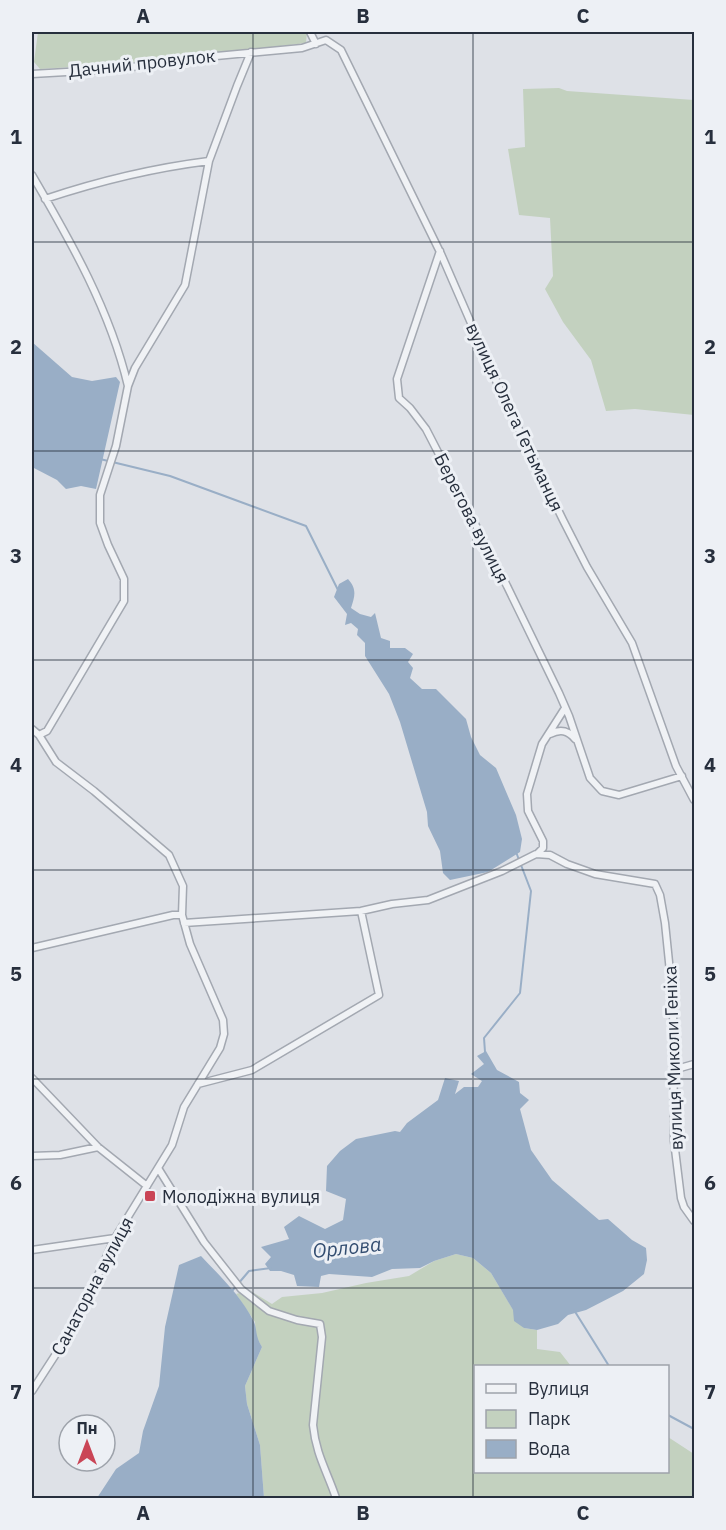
<svg xmlns="http://www.w3.org/2000/svg" width="726" height="1530" font-family="'IBM Plex Sans',sans-serif">
  <style>
    .green { fill: #c3d1bf }
    .water { fill: #99aec6 }
    .lines { fill: none; stroke-linecap: round; stroke-linejoin: round }
    .stream { stroke: #99aec6; stroke-width: 2 }
    .minor-casing { stroke: #a3a8b1; stroke-width: 9 }
    .minor { stroke: #f0f2f5; stroke-width: 6 }
    .grid { fill: none; stroke: #272f3d; stroke-width: 1.5; stroke-opacity: 0.55 }
    .poi-dot { fill: #ca4556; stroke: #edf0f5; stroke-width: 2 }
    .labels { text-anchor: middle; dominant-baseline: central; stroke-width: 6; stroke-linejoin: round; paint-order: stroke }
    .street-label { font-size: 18px; fill: #272f3d; stroke: #edf0f5 }
    .poi-label { font-size: 18px; fill: #272f3d; stroke: #edf0f5; text-anchor: start }
    .water-label { font-size: 20px; font-style: italic; fill: #334d70; stroke: #edf0f5 }
    .neatline { fill: none; stroke: #272f3d; stroke-width: 2 }
    .grid-label { font-size: 20px; text-anchor: middle; font-weight: bold; fill: #272f3d }
  </style>
  <rect width="100%" height="100%" fill="#dee1e7"/>
  <!-- green -->
  <path class="green" d="M 38,32 L 307,32 L 306,43 L 137,63 L 40,69 L 34,62 Z
    M 559,88 L 567,91 L 694,100 L 694,415 L 635,409 L 606,411 L 591,360 L 563,322 L 545,289 L 553,276 L 550,218 L 519,215 L 508,149 L 525,147 L 523,89 Z
    M 456,1254 L 473,1258 L 491,1273 L 524,1328 L 537,1330 L 537,1349 L 560,1352 L 571,1366 L 476,1366 L 476,1472 L 668,1472 L 668,1437 L 694,1454 L 694,1498 L 264,1498 L 260,1445 L 247,1404 L 245,1386 L 262,1347 L 256,1337 L 255,1322 L 236,1294 L 249,1290 L 272,1304 L 282,1297 L 322,1293 L 366,1283 L 409,1276 L 434,1261 Z"/>
  <!-- water -->
  <path class="water" d="M 32,342 L 72,377 L 92,381 L 116,377 L 120,382 L 96,489 L 81,486 L 66,489 L 57,480 L 32,467 Z
    M 348,579 C 357,589 355,596 351,608 L 360,614 L 371,617 L 375,613 L 381,638 L 390,641 L 390,648 L 405,648 L 413,654 L 408,662 L 413,668 L 410,678 L 422,689 L 436,689 L 466,719 L 471,737 L 480,755 L 496,768 L 516,815 L 522,839 L 520,852 L 488,872 L 450,880 L 443,873 L 440,851 L 428,826 L 427,812 L 400,722 L 389,694 L 365,656 L 365,643 L 357,635 L 358,629 L 351,623 L 345,625 L 347,614 L 334,597 L 339,584 Z
    M 486,1051 L 497,1070 L 519,1082 L 520,1093 L 529,1100 L 520,1109 L 531,1150 L 552,1180 L 599,1220 L 608,1219 L 632,1240 L 646,1248 L 647,1260 L 644,1274 L 623,1291 L 586,1310 L 568,1315 L 558,1324 L 537,1330 L 524,1328 L 514,1321 L 513,1310 L 491,1273 L 473,1258 L 456,1254 L 434,1261 L 420,1268 L 392,1269 L 372,1277 L 329,1274 L 321,1276 L 319,1287 L 297,1286 L 294,1275 L 281,1271 L 270,1271 L 265,1264 L 271,1257 L 261,1247 L 289,1239 L 284,1227 L 299,1216 L 325,1229 L 343,1220 L 346,1199 L 326,1191 L 327,1166 L 340,1151 L 356,1139 L 395,1131 L 400,1132 L 407,1123 L 438,1100 L 445,1078 L 459,1081 L 455,1094 L 464,1087 L 478,1087 L 482,1081 L 471,1074 L 484,1064 L 477,1056 Z
    M 201,1256 C 219,1275 241,1296 253,1320 C 258,1329 254,1334 262,1347 L 245,1386 L 247,1404 L 260,1445 L 264,1498 L 97,1498 L 116,1469 L 139,1453 L 143,1431 L 159,1386 L 165,1327 L 179,1265 Z"/>
  <g class="lines">
    <!-- stream -->
    <path class="stream" d="M 100,459 L 170,476 L 306,526 L 338,590
      M 485,1052 L 484,1038 L 520,993 L 531,891 L 516,852
      M 232,1291 L 249,1271 L 271,1268
      M 574,1310 L 609,1366
      M 668,1415 L 694,1429"/>
    <!-- minor casing -->
    <g class="minor-casing">
      <path id="minor" d="M 310,32 L 316,44
        M 32,74 L 118,69 L 195,58 L 302,48 L 326,40 L 341,50 L 441,254 L 504,399 L 563,520 L 587,567 L 632,643 L 676,766 L 694,800
        M 32,175 C 71,242 110,310 128,386
        M 45,199 C 99,181 153,168 209,161
        M 440,251 L 397,379 L 399,398 L 410,408 L 426,429 L 507,586 L 559,693 L 569,716 L 590,778 L 602,791 L 619,795 L 682,776
        M 32,729 L 39,735 L 56,762 L 94,791 L 169,855 L 183,886 L 182,915 L 190,944 L 223,1020 L 224,1034 L 220,1048 L 184,1107 L 172,1145 L 115,1238 L 76,1323 L 32,1391
        M 550,734 C 560,729 568,730 575,739
        M 39,735 L 47,731 L 124,601 L 124,579 L 108,545 L 100,523 L 100,495 L 116,446 L 128,386 L 135,368 L 185,285 L 209,161 L 237,86 L 251,52
        M 537,854 L 543,848 L 543,841 L 528,811 L 527,794 L 542,744 L 565,708
        M 184,923 L 361,911 L 392,904 L 428,900 L 502,871 L 536,854 L 550,855 L 567,864 L 595,874 L 655,884 L 660,895 L 665,923 L 673,1001 L 674,1141 L 681,1198 L 684,1207 L 694,1221
        M 32,948 L 173,915 L 182,915
        M 673,1070 L 694,1064
        M 32,1078 L 98,1147 L 147,1186
        M 198,1084 L 252,1070 L 379,995 L 361,911
        M 32,1156 L 60,1155 L 98,1147
        M 158,1168 L 204,1242 L 241,1289 L 269,1311 L 297,1320 L 320,1324 L 322,1337 L 313,1425 C 316,1455 327,1471 336,1498
        M 32,1250 L 115,1238"/>
    </g>
    <!-- minor -->
    <use href="#minor" class="minor"/>
  </g>
  <!-- grid -->
  <path class="grid" d="M 253,32 L 253,1498M 473,32 L 473,1498M 32,242 L 694,242M 32,451 L 694,451M 32,660 L 694,660M 32,870 L 694,870M 32,1079 L 694,1079M 32,1288 L 694,1288"/>
  <!-- markers -->
  <rect class="poi-dot" x="144" y="1190" width="12" height="12" rx="3"/>
  <g class="labels">
    <!-- street labels -->
    <g class="street-label">
      <text transform="translate(142 63) rotate(-6)">Дачний провулок</text>
      <text transform="translate(515 417) rotate(65)">вулиця Олега Гетьманця</text>
      <text transform="translate(472 518) rotate(63)">Берегова вулиця</text>
      <text transform="translate(673 1058) rotate(-92)">вулиця Миколи Геніха</text>
      <text transform="translate(92 1286) rotate(-62)">Санаторна вулиця</text>
    </g>
    <!-- poi labels -->
    <g class="poi-label">
      <text x="162" y="1196">Молодіжна вулиця</text>
    </g>
    <!-- water labels -->
    <g class="water-label">
      <text transform="translate(347 1247) rotate(-6)">Орлова</text>
    </g>
  </g>
  <!-- border -->
  <rect width="726" height="1530" fill="none" stroke="#edf0f5" stroke-width="66"/>
  <!-- legend -->
  <rect x="474" y="1365" width="195" height="108" fill="#edf0f5" stroke="#9ea3ab" stroke-width="1.5"/>
  <rect x="486" y="1384" width="30" height="9" fill="#f0f2f5" stroke="#9ea3ab" stroke-width="1.5"/>
  <text x="528" y="1395" font-size="18" fill="#272f3d">Вулиця</text>
  <rect x="486" y="1410" width="30" height="18" fill="#c3d1bf" stroke="#9ea3ab" stroke-width="1.5"/>
  <text x="528" y="1425" font-size="18" fill="#272f3d">Парк</text>
  <rect x="486" y="1440" width="30" height="18" fill="#99aec6" stroke="#9ea3ab" stroke-width="1.5"/>
  <text x="528" y="1455" font-size="18" fill="#272f3d">Вода</text>
  <!-- north arrow -->
  <g transform="translate(87 1443)"><circle r="28" fill="#edf0f5" stroke="#9ea3ab" stroke-width="1.5"/>
  <path d="M0-4.5L10 22L0 15L-10 22Z" fill="#ca4556"/>
  <text y="-9" font-size="16" font-weight="bold" text-anchor="middle" fill="#272f3d">Пн</text>
  </g>
  <rect x="33" y="33" width="660" height="1464" class="neatline"/>
  <g class="grid-label">
    <text x="143" y="23">A</text>
    <text x="363" y="23">B</text>
    <text x="583" y="23">C</text>
    <text x="16" y="144">1</text>
    <text x="710" y="144">1</text>
    <text x="16" y="354">2</text>
    <text x="710" y="354">2</text>
    <text x="16" y="563">3</text>
    <text x="710" y="563">3</text>
    <text x="16" y="772">4</text>
    <text x="710" y="772">4</text>
    <text x="16" y="981">5</text>
    <text x="710" y="981">5</text>
    <text x="16" y="1190">6</text>
    <text x="710" y="1190">6</text>
    <text x="16" y="1399">7</text>
    <text x="710" y="1399">7</text>
    <text x="143" y="1520">A</text>
    <text x="363" y="1520">B</text>
    <text x="583" y="1520">C</text>
  </g>
</svg>
